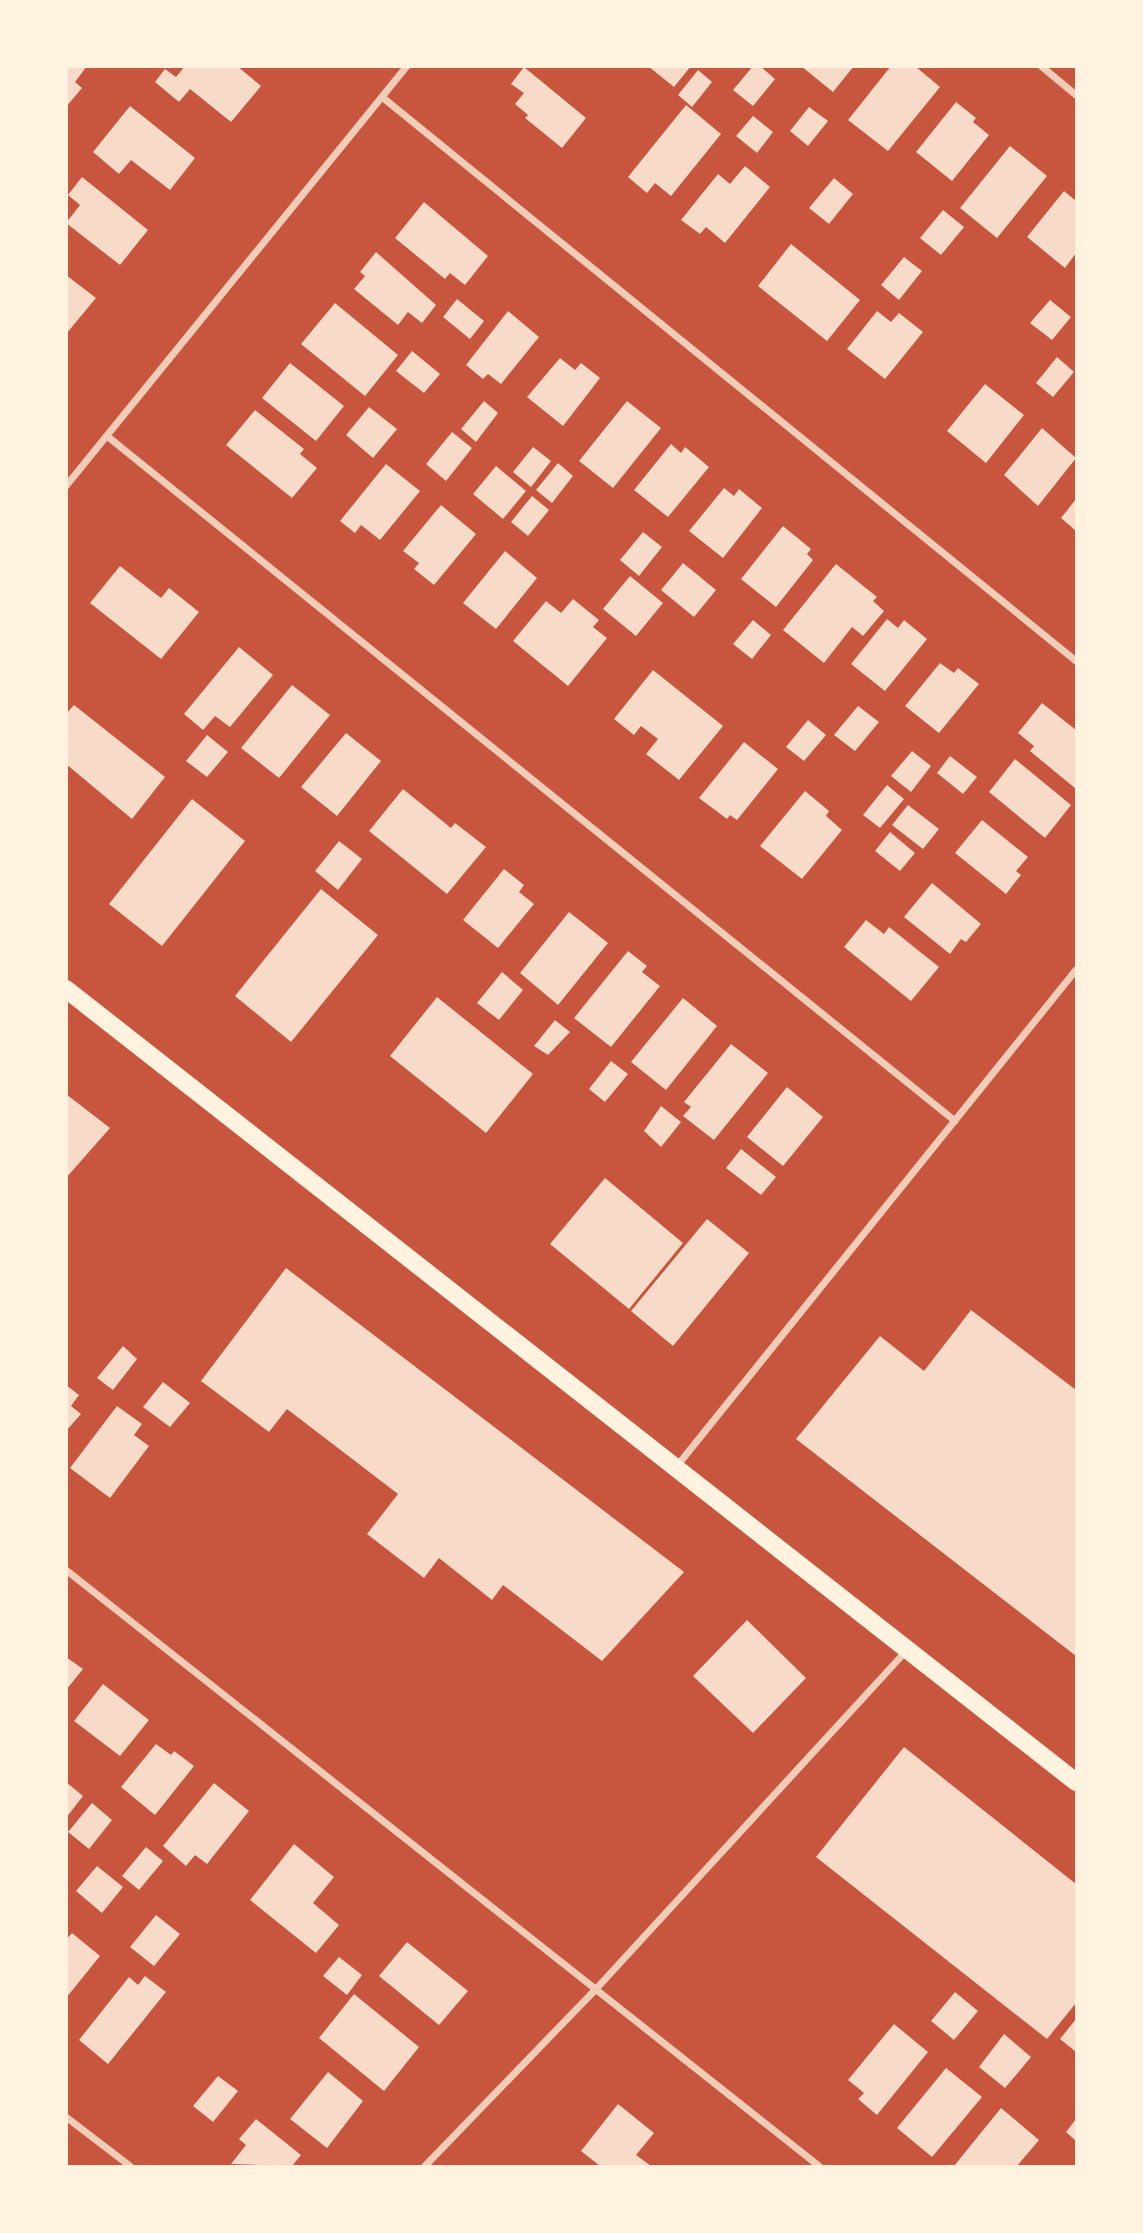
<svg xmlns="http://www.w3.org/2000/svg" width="1143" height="2233" font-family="'Work Sans',sans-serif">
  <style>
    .building { fill: #f7dbc8 }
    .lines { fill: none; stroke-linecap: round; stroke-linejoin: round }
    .minor { stroke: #f1ccb7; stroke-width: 7 }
    .primary { stroke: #fff3e0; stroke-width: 18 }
  </style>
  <rect width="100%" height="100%" fill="#c8553d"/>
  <!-- building -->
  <path class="building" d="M 66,66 L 87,66 L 75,82 L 82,88 L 66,107 Z
    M 185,66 L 237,66 L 261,86 L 231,122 L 190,89 L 179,102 L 155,82 L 165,69 L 176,77 Z
    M 648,66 L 691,66 L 674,87 Z
    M 753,66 L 760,66 L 775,79 L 753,106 L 733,90 Z
    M 801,66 L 854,66 L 833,92 Z
    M 891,66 L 915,66 L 940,87 L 888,151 L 848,120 Z
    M 524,67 L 586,118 L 562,148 L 525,118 L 528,115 L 515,104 L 524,93 L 511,84 Z
    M 698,70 L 712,82 L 692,107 L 678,95 Z
    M 956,102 L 976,118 L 973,122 L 989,135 L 952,181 L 916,152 Z
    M 686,105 L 721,134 L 671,196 L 655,183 L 647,193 L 628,177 Z
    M 130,106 L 195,158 L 170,190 L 131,160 L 119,174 L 93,152 Z
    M 809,107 L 828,121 L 808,146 L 790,131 Z
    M 753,116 L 773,132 L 757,153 L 736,136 Z
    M 1010,146 L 1047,176 L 997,238 L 960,208 Z
    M 745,166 L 770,187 L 725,243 L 706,227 L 700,234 L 681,220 L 718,174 L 730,184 Z
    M 82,177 L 148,230 L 120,265 L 66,223 L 80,205 L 68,195 Z
    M 834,178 L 853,194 L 829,224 L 809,208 Z
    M 1064,191 L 1076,201 L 1076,253 L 1065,268 L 1027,237 Z
    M 424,202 L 488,256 L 465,285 L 450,273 L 445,279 L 395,238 Z
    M 943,210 L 964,227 L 941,255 L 920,238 Z
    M 791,244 L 860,300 L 827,341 L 758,286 Z
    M 376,252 L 436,305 L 422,323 L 408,312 L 398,325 L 354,289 L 365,276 L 360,272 Z
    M 904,257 L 922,271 L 899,300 L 881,285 Z
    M 66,275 L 96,298 L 66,334 Z
    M 457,299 L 484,321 L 470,339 L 443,317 Z
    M 1050,300 L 1071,317 L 1052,340 L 1030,323 Z
    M 335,303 L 398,355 L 365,396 L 301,344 Z
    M 508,311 L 539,337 L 501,384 L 488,374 L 483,379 L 466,365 Z
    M 877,311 L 891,322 L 899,313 L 923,332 L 885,379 L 847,349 Z
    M 412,351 L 440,374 L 424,393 L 396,371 Z
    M 1057,357 L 1074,372 L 1053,397 L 1036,383 Z
    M 560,358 L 575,370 L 581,363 L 600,378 L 563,426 L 527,397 Z
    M 290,363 L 344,406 L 316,441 L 262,398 Z
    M 985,384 L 1024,415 L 986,463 L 947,431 Z
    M 484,401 L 498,413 L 476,442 L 461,429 Z
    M 627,401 L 661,428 L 613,488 L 579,461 Z
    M 369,407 L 397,429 L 373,458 L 346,435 Z
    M 255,410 L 304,449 L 300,454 L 317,468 L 292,498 L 226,445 Z
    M 1042,428 L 1076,458 L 1038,506 L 1004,475 Z
    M 452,432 L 472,448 L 446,481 L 426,464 Z
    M 671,444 L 681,453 L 685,447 L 709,467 L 668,517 L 634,490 Z
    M 533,447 L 551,461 L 531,487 L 513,472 Z
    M 558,463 L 573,476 L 552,503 L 536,490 Z
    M 386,464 L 420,491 L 380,540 L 361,525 L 355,533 L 340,521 Z
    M 496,466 L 526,491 L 503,519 L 473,494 Z
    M 724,488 L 734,496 L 739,489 L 762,508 L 723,558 L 689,531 Z
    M 532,496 L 549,510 L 528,536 L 511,522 Z
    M 1076,499 L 1076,531 L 1061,518 Z
    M 441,505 L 476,534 L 434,585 L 414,569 L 419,563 L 403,551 Z
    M 783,526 L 811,549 L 807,554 L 813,560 L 776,607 L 741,579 Z
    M 643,532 L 662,547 L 639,576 L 620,560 Z
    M 505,551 L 537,578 L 496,629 L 463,603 Z
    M 683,563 L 716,590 L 694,617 L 661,590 Z
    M 836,564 L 877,597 L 873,601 L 884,611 L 863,636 L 852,627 L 824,663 L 783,630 Z
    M 120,566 L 161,598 L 169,588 L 199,612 L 161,659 L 90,603 Z
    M 630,576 L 663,603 L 636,636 L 603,609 Z
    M 573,599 L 599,620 L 593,627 L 607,638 L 568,686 L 513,641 L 546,601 L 561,613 Z
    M 887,619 L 898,628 L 904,620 L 927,639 L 885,691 L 851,664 Z
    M 753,620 L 771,635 L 752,659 L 733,644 Z
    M 239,647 L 273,675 L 230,727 L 215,716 L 203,730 L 184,714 Z
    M 940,663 L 954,673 L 958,668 L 979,684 L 939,733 L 905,706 Z
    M 653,670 L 723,726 L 679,780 L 646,754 L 658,739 L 641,726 L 634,735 L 614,719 Z
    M 292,685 L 330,715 L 279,778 L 241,748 Z
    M 1042,703 L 1076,730 L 1076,789 L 1030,751 L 1034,746 L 1018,733 Z
    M 74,705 L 165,777 L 132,819 L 66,764 L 66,714 Z
    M 858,706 L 879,722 L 855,751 L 834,735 Z
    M 808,720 L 826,735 L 804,761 L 786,747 Z
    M 346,733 L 381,761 L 337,816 L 301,787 Z
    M 207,735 L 228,752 L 207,777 L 186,761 Z
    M 744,742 L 778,769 L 737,820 L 730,815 L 727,819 L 699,798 Z
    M 912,751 L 931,766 L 911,792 L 891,776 Z
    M 950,756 L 977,777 L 963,794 L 937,773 Z
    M 1015,759 L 1071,805 L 1045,838 L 989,792 Z
    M 887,785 L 904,799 L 880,828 L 863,815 Z
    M 403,789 L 451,828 L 455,823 L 486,847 L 447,894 L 369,831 Z
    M 805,791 L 829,811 L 826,816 L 842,830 L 802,879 L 760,846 Z
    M 192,799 L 245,841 L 162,946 L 109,904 Z
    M 908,805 L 939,829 L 923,849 L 892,825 Z
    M 982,820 L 1028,857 L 1016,871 L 1021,875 L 1006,894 L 955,853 Z
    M 890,832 L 915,853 L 900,871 L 875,851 Z
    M 339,841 L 362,859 L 338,890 L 315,871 Z
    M 504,869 L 524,885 L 519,892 L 534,904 L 498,948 L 463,920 Z
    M 932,883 L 981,924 L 966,942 L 961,939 L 950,954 L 904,917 Z
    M 321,889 L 378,935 L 291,1042 L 235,996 Z
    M 569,912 L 608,943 L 558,1005 L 520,973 Z
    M 866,920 L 884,934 L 889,927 L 939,967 L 911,1001 L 844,947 Z
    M 628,951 L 647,966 L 642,972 L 660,986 L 611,1047 L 574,1018 Z
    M 502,972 L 523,990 L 499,1020 L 477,1003 Z
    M 437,997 L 533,1074 L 486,1133 L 390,1056 Z
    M 683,998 L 717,1026 L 666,1090 L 631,1062 Z
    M 555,1020 L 570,1032 L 548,1055 L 534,1046 Z
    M 731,1044 L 768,1073 L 714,1140 L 683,1116 L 691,1107 L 684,1102 Z
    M 611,1061 L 628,1074 L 605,1102 L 589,1089 Z
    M 787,1087 L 823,1117 L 783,1166 L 747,1137 Z
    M 66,1094 L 110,1128 L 66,1178 Z
    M 661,1106 L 681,1122 L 661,1147 L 644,1131 Z
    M 741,1149 L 776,1177 L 761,1195 L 726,1168 Z
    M 605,1178 L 683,1243 L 629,1309 L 550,1244 Z
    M 707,1219 L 749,1253 L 673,1346 L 631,1311 Z
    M 286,1268 L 684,1572 L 602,1661 L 503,1585 L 492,1600 L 439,1558 L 424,1578 L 367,1534 L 398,1494 L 287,1409 L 269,1432 L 201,1381 Z
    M 971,1310 L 1076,1390 L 1076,1656 L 796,1439 L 880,1336 L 924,1371 Z
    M 123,1346 L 137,1359 L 113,1390 L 97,1378 Z
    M 163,1382 L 190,1403 L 170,1427 L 143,1407 Z
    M 66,1385 L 79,1395 L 71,1406 L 81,1414 L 66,1431 Z
    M 117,1406 L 142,1424 L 134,1435 L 149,1446 L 110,1498 L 70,1468 Z
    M 747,1620 L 806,1678 L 753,1733 L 693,1676 Z
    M 66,1657 L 83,1669 L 66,1690 Z
    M 103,1684 L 149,1720 L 120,1756 L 74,1721 Z
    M 156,1744 L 171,1755 L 174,1751 L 194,1766 L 155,1815 L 121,1787 Z
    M 904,1747 L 1076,1884 L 1076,2003 L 1047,2039 L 816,1857 Z
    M 66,1782 L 83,1796 L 66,1818 Z
    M 214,1783 L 249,1811 L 207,1864 L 195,1855 L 186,1866 L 163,1846 Z
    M 92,1803 L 112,1820 L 89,1849 L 68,1832 Z
    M 294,1844 L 334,1877 L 313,1903 L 339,1925 L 316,1953 L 250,1900 Z
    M 146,1847 L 163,1861 L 139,1890 L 122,1876 Z
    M 97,1866 L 123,1887 L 102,1913 L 76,1891 Z
    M 156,1915 L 180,1934 L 154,1966 L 130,1947 Z
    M 72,1933 L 100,1956 L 66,1998 L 66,1940 Z
    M 407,1942 L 468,1991 L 439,2025 L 379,1976 Z
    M 339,1957 L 362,1975 L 347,1995 L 323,1976 Z
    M 145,1976 L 166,1992 L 108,2064 L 79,2040 L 129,1977 L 138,1985 Z
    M 955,1992 L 978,2011 L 954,2040 L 931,2021 Z
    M 354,1994 L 419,2047 L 384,2091 L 319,2038 Z
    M 1076,2019 L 1076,2052 L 1060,2039 Z
    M 894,2024 L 928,2052 L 877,2115 L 858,2099 L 864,2093 L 848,2080 Z
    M 1004,2034 L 1031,2057 L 1005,2088 L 979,2067 Z
    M 946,2068 L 982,2097 L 932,2157 L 897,2128 Z
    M 328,2072 L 363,2101 L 327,2148 L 290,2119 Z
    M 218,2076 L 238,2091 L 213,2122 L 193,2106 Z
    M 618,2104 L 654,2133 L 636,2155 L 651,2166 L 600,2166 L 581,2151 Z
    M 1001,2108 L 1039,2140 L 1017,2166 L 954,2166 Z
    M 256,2119 L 301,2155 L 292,2166 L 231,2164 L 246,2145 L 239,2139 Z
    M 1076,2119 L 1076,2141 L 1066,2132 Z"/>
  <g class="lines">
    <!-- minor -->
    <path class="minor" d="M 1041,66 L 1076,95
      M 382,97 L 1076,661
      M 107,436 L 955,1121
      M 66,486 L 407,66
      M 677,1466 L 1076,970
      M 66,1570 L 819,2166
      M 66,2117 L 130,2166
      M 425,2166 L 597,1988 L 908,1649"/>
    <!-- primary -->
    <path class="primary" d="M 66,989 L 1076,1782"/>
  </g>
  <!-- border -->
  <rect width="1143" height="2233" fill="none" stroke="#fff3e0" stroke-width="136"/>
</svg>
